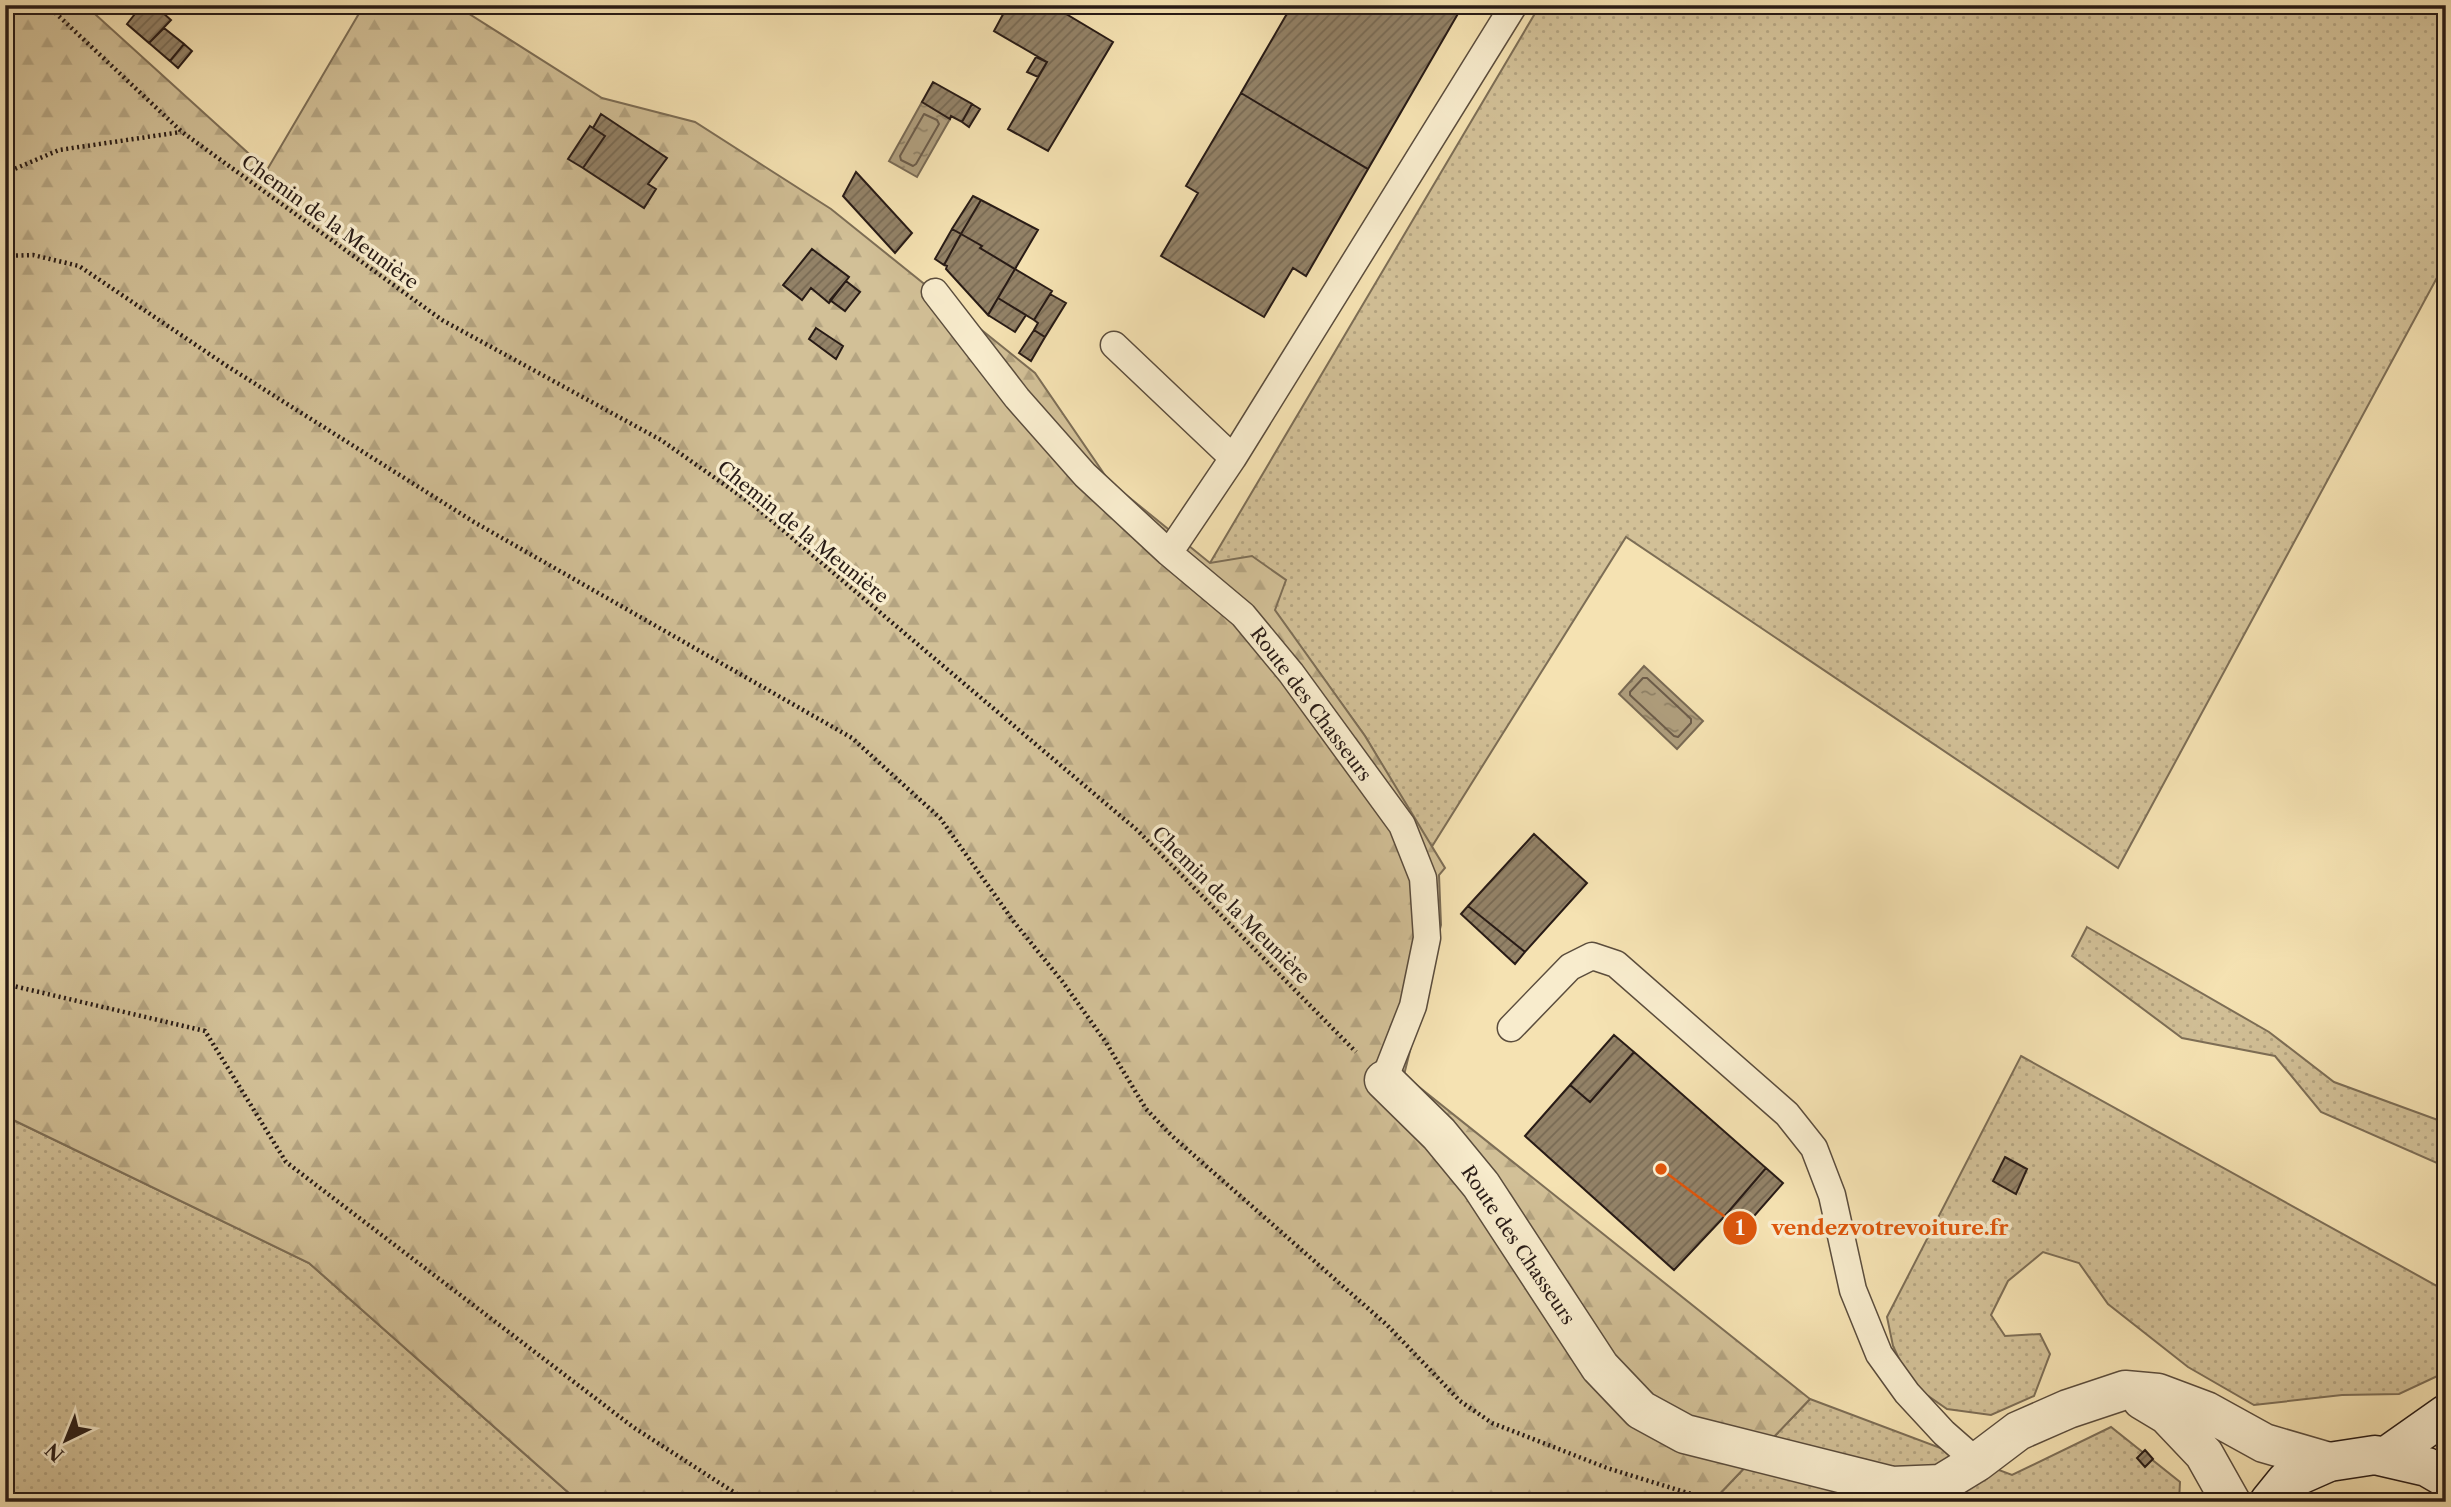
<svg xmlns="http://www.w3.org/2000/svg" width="2451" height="1507" font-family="'Libre Caslon Text',serif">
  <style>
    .grass { fill: url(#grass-dots); stroke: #7d6e56; stroke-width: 2 }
    .forest { fill: url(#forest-firs); stroke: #7d6e56; stroke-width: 2 }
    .water { fill: url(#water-ripples); stroke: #796a54; stroke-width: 2 }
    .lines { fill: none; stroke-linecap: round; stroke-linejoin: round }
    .shore { stroke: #6c5c4a; stroke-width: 2 }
    .building { fill: url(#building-hatch); stroke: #281b16; stroke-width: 2 }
    .service-casing { stroke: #5b4d3d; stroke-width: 29 }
    .minor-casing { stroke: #5b4d3d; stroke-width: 41 }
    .secondary-casing { stroke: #281b16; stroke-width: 41 }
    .path { stroke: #281b16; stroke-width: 4.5; stroke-dasharray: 2 3.5; stroke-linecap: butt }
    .service { stroke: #f8eccd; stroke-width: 26 }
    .minor { stroke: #f8eccd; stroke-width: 38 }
    .secondary { stroke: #f8eccd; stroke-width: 38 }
    .labels { text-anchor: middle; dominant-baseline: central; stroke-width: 7; stroke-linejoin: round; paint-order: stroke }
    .street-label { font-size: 19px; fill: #281b16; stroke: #f8eccd }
    .leader { fill: none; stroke: #de560c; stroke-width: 2.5 }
    .callout-dot { fill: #de560c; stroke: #f8eccd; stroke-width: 2.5 }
    .mark-label { font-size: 21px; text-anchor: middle; font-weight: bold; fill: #fff }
    .callout-label { font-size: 21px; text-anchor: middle; font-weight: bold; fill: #de560c; stroke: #f8eccd; stroke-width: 7; stroke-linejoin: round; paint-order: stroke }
  </style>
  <defs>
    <pattern id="grass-dots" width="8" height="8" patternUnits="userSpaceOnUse" patternTransform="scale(1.75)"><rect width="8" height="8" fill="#d2c097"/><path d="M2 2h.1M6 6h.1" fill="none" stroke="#b4a481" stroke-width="1.8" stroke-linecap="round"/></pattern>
    <pattern id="forest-firs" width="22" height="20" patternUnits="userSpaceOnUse" patternTransform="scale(1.75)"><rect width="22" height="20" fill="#d2c097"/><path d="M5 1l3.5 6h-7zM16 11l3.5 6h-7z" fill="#b4a481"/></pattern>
    <pattern id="water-ripples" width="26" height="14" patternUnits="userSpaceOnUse" patternTransform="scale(1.75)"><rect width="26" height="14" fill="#af9e7d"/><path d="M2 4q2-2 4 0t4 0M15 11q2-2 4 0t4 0" fill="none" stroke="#8e8065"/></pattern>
    <pattern id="building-hatch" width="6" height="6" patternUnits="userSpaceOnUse" patternTransform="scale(1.75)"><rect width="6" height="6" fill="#938267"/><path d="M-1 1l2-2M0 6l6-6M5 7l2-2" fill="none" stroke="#786a54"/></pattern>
  </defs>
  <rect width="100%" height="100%" fill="#f5e2b2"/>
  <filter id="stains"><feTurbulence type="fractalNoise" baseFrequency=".00286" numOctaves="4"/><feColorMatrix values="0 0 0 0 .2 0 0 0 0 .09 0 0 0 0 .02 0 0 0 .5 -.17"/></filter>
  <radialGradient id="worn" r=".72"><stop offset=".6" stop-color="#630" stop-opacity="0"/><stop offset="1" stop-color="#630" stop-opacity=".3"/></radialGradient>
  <!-- grass -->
  <path class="grass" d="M 1540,5 L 2446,5 L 2446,261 L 2118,868 L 1626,537 L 1431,848 L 1365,736 L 1274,610 L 1210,563 Z
    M 2087,927 L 2269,1032 L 2334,1082 L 2446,1123 L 2446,1167 L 2321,1112 L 2275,1056 L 2182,1038 L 2072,956 Z
    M 2021,1056 L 2446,1291 L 2446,1372 L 2399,1394 L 2342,1395 L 2254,1405 L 2188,1367 L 2108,1304 L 2079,1263 L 2043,1252 L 2008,1281 L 1991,1315 L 2005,1336 L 2040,1334 L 2050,1354 L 2034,1396 L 1991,1415 L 1947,1409 L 1911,1384 L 1893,1346 L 1887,1317 Z
    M 5,1116 L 309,1263 L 579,1502 L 5,1502 Z
    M 1810,1399 L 2012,1475 L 2111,1427 L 2180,1482 L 2179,1502 L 1712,1502 Z"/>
  <!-- forest -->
  <path class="forest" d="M 5,5 L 85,5 L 267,170 L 364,5 L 455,5 L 602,98 L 695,122 L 831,209 L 1035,373 L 1109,481 L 1210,563 L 1252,556 L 1286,580 L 1275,610 L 1365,736 L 1445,868 L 1439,875 L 1441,925 L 1404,1075 L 1810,1399 L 1712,1502 L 579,1502 L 309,1263 L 5,1116 Z"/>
  <!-- water -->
  <path class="water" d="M 922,102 L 950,119 L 917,177 L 889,161 Z
    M 1644,666 L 1703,721 L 1677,749 L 1619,694 Z"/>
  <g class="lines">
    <!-- shore -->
    <path class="shore" d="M 924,114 L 937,120 L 939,124 L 916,164 L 913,166 L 901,160 L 900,156 Z
      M 1643,678 L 1647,678 L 1691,719 L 1691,723 L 1678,737 L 1674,736 L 1630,695 L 1630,692 Z"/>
  </g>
  <!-- building -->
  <path class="building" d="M 142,5 L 154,5 L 171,20 L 149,43 L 127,24 Z
    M 1008,5 L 1051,5 L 1113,42 L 1048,151 L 1008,129 L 1047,62 L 994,31 Z
    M 1292,5 L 1463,5 L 1368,169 L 1241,93 Z
    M 164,28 L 184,44 L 170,61 L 149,43 Z
    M 184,44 L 192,51 L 178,68 L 170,61 Z
    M 1036,57 L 1047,62 L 1038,77 L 1027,72 Z
    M 933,82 L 972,104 L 962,122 L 951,116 L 950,119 L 922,102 Z
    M 1241,93 L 1368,169 L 1306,276 L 1293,268 L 1264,317 L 1161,256 L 1198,193 L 1186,186 Z
    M 972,104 L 980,109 L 969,127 L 962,122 Z
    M 601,114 L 667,158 L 648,184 L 656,189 L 644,208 L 583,168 L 605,136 L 593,128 Z
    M 590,126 L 605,136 L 583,168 L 568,159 Z
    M 856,172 L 912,233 L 895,253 L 843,196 Z
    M 973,196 L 981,200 L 961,234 L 952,229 Z
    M 981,200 L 1038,230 L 1015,269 L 980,248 L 982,246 L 961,234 Z
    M 952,229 L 961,234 L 944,265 L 935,259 Z
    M 961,234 L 982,246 L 980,248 L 1015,269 L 988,315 L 946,269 L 947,266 L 944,265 Z
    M 812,249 L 849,277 L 829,303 L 811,288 L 802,300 L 783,285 Z
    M 1015,269 L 1052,291 L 1034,320 L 998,298 Z
    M 846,281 L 860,292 L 845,311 L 830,300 Z
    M 1050,294 L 1066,303 L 1045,337 L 1034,330 L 1038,323 L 1034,320 Z
    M 998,298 L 1026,315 L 1015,332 L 988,315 Z
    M 816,328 L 843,346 L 836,359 L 809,339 Z
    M 1034,330 L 1045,337 L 1031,361 L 1019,353 Z
    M 1534,834 L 1587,883 L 1525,952 L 1468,906 Z
    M 1468,906 L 1525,952 L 1515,964 L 1461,914 Z
    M 1614,1035 L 1634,1052 L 1590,1102 L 1570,1085 Z
    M 1634,1052 L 1766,1168 L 1723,1218 L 1674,1270 L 1525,1136 L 1570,1085 L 1590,1102 Z
    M 2005,1157 L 2027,1169 L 2016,1194 L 1993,1181 Z
    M 1766,1168 L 1783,1183 L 1740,1232 L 1723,1218 Z
    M 2145,1450 L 2153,1459 L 2145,1467 L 2137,1458 Z"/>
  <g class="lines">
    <!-- service casing -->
    <g class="service-casing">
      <path id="service" d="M 935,292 L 1017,398 L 1085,475 L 1169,553 L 1243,615 L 1291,673 L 1402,825 L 1423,878 L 1427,938 L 1413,1006 L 1384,1080
        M 1114,345 L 1233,458 L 1169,553
        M 1233,458 L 1514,5
        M 1511,1028 L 1570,967 L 1592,956 L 1616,964 L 1787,1114 L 1814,1148 L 1832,1195 L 1853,1290 L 1879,1354 L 1907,1393 L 1944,1433 L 1977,1462"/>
    </g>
    <!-- minor casing -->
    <g class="minor-casing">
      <path id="minor" d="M 1384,1080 L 1439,1134 L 1481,1185 L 1600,1367 L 1641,1410 L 1685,1434 L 1892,1486 L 1941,1484 L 1977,1462 L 2018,1431 L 2068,1409 L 2125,1390 L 2158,1393 L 2206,1411 L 2264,1443 L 2329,1462
        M 2142,1400 L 2167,1415 L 2204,1454 L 2231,1502"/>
    </g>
    <!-- secondary casing -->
    <g class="secondary-casing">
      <path id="secondary" d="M 2385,1457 L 2446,1414
        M 2269,1502 L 2286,1481 L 2329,1462 L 2375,1455 L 2427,1467 L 2446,1478"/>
    </g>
    <!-- path -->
    <path class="path" d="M 47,5 L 182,132 L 442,320 L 661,440 L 752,504 L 1137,830 L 1356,1052
      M 5,173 L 59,150 L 181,132
      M 5,256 L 33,255 L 79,266 L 227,366 L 474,522 L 852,738 L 940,818 L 1014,922 L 1062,981 L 1105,1041 L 1146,1109 L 1172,1136 L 1387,1325 L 1460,1401 L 1492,1423 L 1607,1468 L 1717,1502
      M 5,984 L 205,1031 L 286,1162 L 633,1427 L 749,1502"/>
    <!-- service -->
    <use href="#service" class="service"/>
    <!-- minor -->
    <use href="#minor" class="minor"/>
    <!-- secondary -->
    <use href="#secondary" class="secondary"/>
  </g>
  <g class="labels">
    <!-- street labels -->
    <g class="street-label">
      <text transform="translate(330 222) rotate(36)">Chemin de la Meunière</text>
      <text transform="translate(803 532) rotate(39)">Chemin de la Meunière</text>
      <text transform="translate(1311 704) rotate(53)">Route des Chasseurs</text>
      <text transform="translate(1231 905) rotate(45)">Chemin de la Meunière</text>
      <text transform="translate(1518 1245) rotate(56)">Route des Chasseurs</text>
    </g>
  </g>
  <!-- callouts -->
  <path class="leader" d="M1661 1169L1740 1228"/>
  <g class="callout-dot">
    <circle cx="1661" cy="1169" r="7"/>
    <circle cx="1740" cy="1228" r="18"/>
  </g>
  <g class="mark-label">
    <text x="1740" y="1235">1</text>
  </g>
  <g class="callout-label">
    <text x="1890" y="1235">vendezvotrevoiture.fr</text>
  </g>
  <!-- margin -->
  <rect width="2451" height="1507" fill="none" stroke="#f5e2b2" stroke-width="28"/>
  <rect x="7" y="7" width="2437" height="1493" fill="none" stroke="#281b16" stroke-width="3.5"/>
  <rect x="14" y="14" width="2423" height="1479" fill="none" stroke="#281b16" stroke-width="2"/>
  <!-- north arrow -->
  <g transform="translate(66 1440) rotate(223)" stroke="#f8eccd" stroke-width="5" paint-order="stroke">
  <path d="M0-5L12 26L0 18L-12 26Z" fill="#281b16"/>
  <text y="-10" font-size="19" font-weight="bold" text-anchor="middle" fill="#281b16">N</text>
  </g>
  <rect width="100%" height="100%" filter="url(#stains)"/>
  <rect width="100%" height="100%" fill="url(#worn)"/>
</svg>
